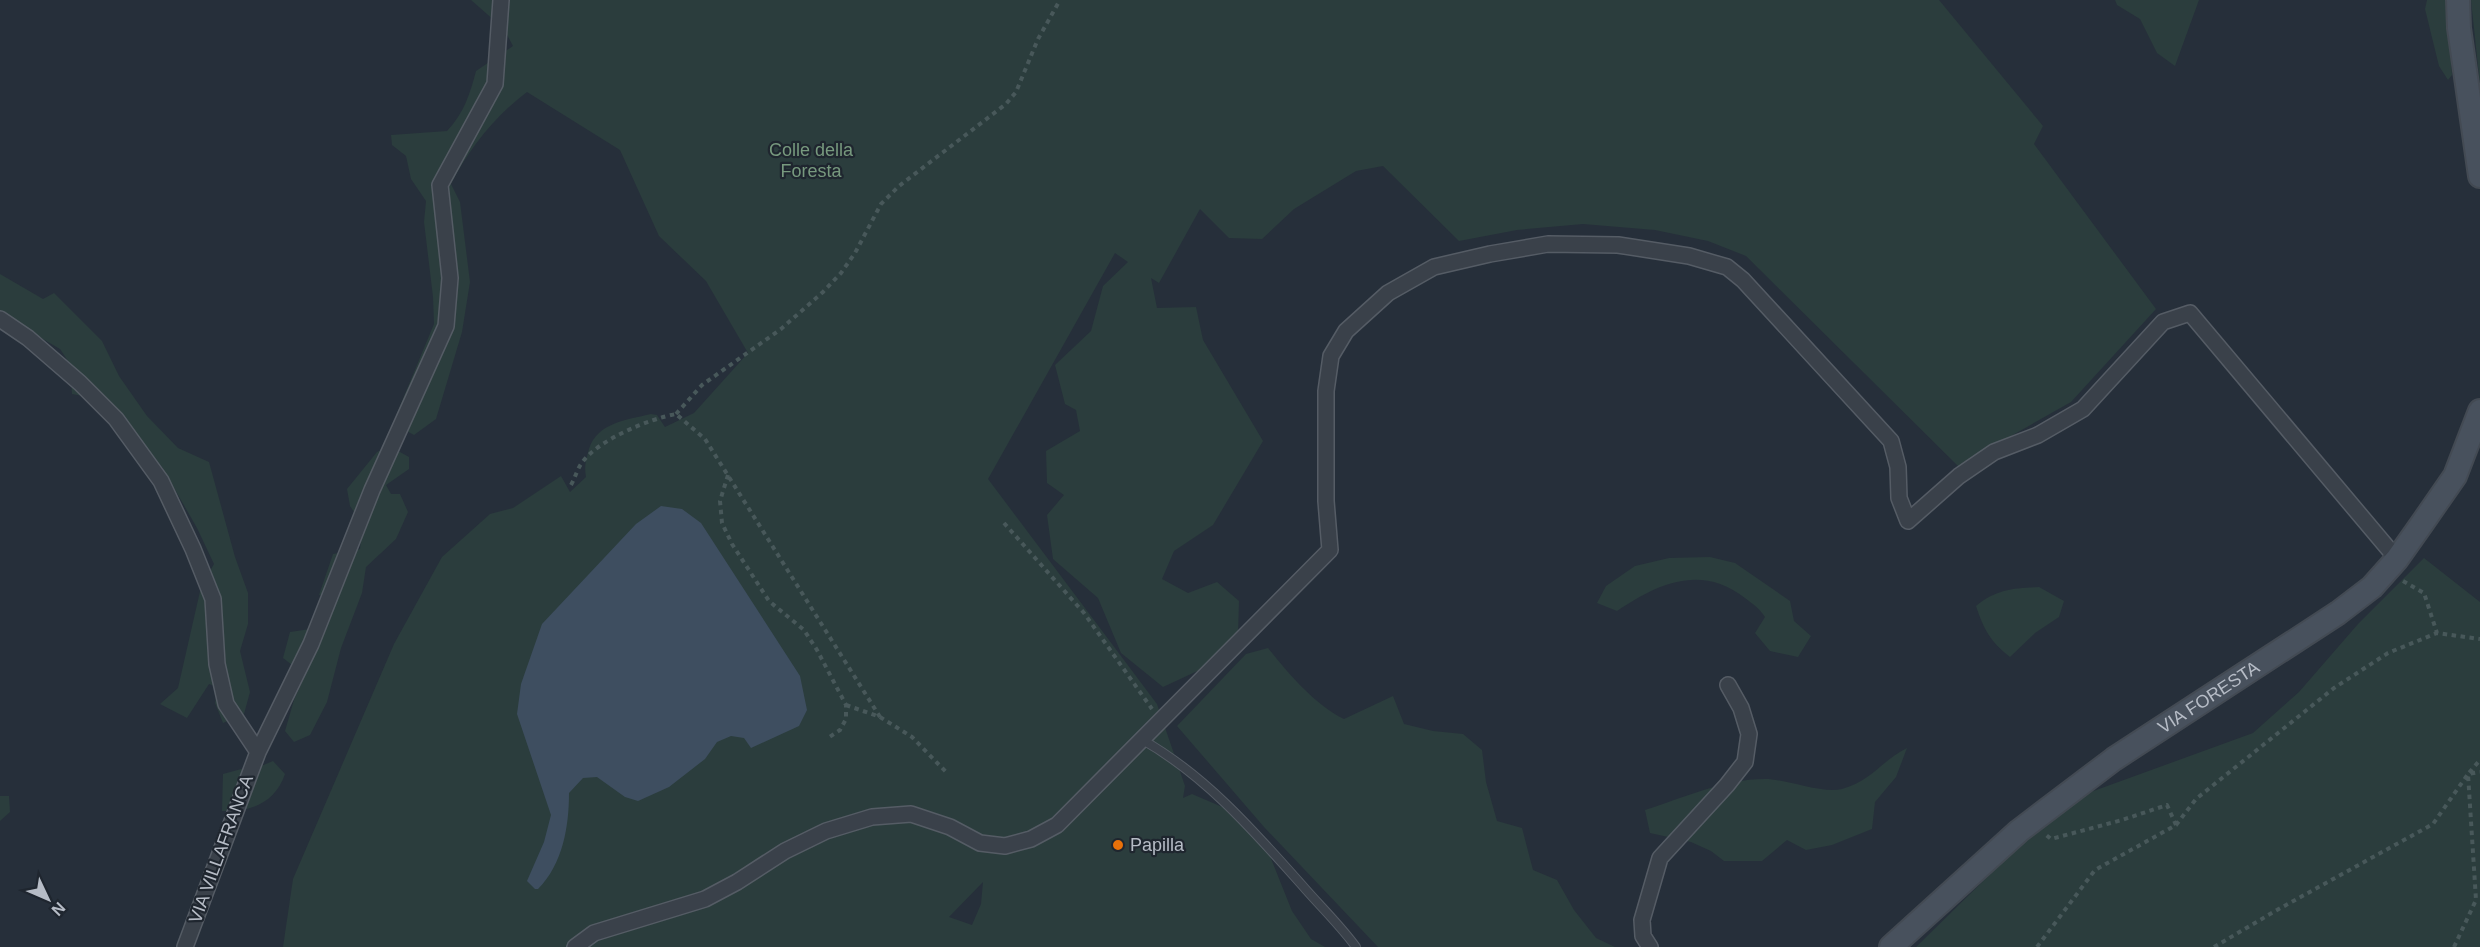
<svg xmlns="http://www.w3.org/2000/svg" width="2480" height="947" font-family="Helvetica,sans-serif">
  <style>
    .green { fill: #2b3d3d; fill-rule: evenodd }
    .water { fill: #3e4e60 }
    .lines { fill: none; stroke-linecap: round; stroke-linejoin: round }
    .service-casing { stroke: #555c65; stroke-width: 10 }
    .minor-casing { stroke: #555c65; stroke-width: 18 }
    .secondary-casing { stroke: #434a53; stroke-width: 26 }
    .path { stroke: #48585a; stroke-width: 4; stroke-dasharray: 4.5 4.5; stroke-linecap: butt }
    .service { stroke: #3a414a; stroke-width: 8 }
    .minor { stroke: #3a414a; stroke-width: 15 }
    .secondary { stroke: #48515d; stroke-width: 22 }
    .food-dot { fill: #e8710a; stroke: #1f262f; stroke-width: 2 }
    .labels { text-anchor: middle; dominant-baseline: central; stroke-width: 4.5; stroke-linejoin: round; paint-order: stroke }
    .park-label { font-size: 18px; fill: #77997e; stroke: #1f262f }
    .street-label { font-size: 18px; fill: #b6bcc6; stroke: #1f262f }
    .poi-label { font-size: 18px; fill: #b6bcc6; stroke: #1f262f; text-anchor: start }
  </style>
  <rect width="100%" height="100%" fill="#262f3a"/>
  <!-- green -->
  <path class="green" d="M 471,0 L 1939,0 L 2043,126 L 2034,144 L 2156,309 L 2071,402 L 1958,466 L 1746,256 L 1708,241 L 1655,230 L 1583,224 L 1517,230 L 1459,241 L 1383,166 L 1356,171 L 1294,209 L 1262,239 L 1229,238 L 1200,209 L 1159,283 L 1151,278 L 1157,308 L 1196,307 L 1203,340 L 1263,441 L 1213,525 L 1174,551 L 1162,579 L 1188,593 L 1217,582 L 1239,601 L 1238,635 L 1206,667 L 1163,687 L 1121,653 L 1098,598 L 1053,559 L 1047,515 L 1064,495 L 1047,483 L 1046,451 L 1080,431 L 1076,410 L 1065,404 L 1055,365 L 1091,331 L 1103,286 L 1128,262 L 1115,253 L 988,479 L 1157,704 L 1185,786 L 1183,798 L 1192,794 L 1227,809 L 1266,846 L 1292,911 L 1311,939 L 1325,947 L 283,947 L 293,879 L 394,644 L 442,557 L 490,514 L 513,508 L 561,476 L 570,492 L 586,477 C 584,466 586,460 589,449 C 597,423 626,420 651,414 L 657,415 L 665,427 L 694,413 L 748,353 L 706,281 L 659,236 L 620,150 L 527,92 C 495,116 469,149 451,184 L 460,202 L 470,282 L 462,332 L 436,419 L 414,435 L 399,427 L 395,418 L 434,324 L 433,297 L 424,222 L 426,201 L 411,179 L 406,156 L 392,145 L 391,135 L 447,131 C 464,113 470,94 476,71 L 513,46 L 504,29 ZM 983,882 L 981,904 L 972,925 L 949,917 Z
    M 2115,0 L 2199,0 L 2175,66 L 2157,53 L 2140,19 L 2117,5 Z
    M 2427,0 L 2447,0 L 2452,75 L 2448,80 L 2439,66 L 2425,9 Z
    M 2471,0 L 2480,0 L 2480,88 L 2480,85 Z
    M 0,274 L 43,299 L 54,293 L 102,341 L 119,376 L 147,416 L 178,448 L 209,462 L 235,557 L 248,593 L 248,624 L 240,651 L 250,692 L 244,714 L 223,723 L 215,703 L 218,687 L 209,684 L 187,718 L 160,704 L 178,688 L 201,587 L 214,564 L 197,528 L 162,467 L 110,404 L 100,399 L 72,394 L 70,364 L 60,349 L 0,314 Z
    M 389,446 L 409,457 L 409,469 L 386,485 L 391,494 L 400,494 L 408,512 L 396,539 L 366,567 L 362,593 L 341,648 L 327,702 L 310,735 L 294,742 L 285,731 L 294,700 L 305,675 L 283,658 L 290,632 L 317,628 L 330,620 L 335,596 L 319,595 L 333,554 L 360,549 L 362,528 L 359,519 L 350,506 L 347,489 L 377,452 Z
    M 1710,557 L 1735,563 L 1790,601 L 1794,621 L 1811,636 L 1798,657 L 1770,651 L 1755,633 L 1765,617 C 1760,609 1753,604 1745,598 C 1701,564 1659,583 1617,611 L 1597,603 L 1606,586 L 1635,566 L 1669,558 Z
    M 2424,558 L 2480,602 L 2480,947 L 1916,947 L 2023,842 L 2088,793 L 2253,733 L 2299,692 L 2358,624 Z
    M 2039,587 L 2064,601 L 2059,617 L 2035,633 L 2010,657 C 1990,641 1984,630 1976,606 C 1996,589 2015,588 2039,587 Z
    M 1268,648 C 1289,674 1314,704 1344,719 L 1393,696 L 1404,724 L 1433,731 L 1463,734 L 1482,750 L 1486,782 L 1497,821 L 1522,828 L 1533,870 L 1557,880 L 1574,910 L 1596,938 L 1615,947 L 1378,947 L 1264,827 L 1177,726 L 1246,654 Z
    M 1907,748 L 1896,777 L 1875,802 L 1872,829 L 1832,845 L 1806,850 L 1787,840 L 1762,861 L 1724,861 L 1711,851 L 1691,842 L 1650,833 L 1645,810 C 1683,798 1724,779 1765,779 C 1786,779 1822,794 1842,789 C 1873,780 1881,761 1907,748 Z
    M 273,761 L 285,774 C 275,803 251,812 222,811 L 223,774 L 245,768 L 254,769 Z
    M 0,796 L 9,796 L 10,812 L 0,821 Z"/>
  <!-- water -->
  <path class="water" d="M 661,506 L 682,509 L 701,523 L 800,676 L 807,710 L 799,726 L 751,748 L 744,738 L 731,736 L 717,742 L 705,759 L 669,787 L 638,801 L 625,797 L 597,777 L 583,778 L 569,793 C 569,826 563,864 538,889 L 535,889 L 527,881 L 544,842 L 551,815 L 517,714 L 521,684 L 542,624 L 636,524 Z"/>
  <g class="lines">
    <!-- service casing -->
    <g class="service-casing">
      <path id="service" d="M 1141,739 C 1205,775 1253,830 1301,884 C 1319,905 1340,925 1356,947"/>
    </g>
    <!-- minor casing -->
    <g class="minor-casing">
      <path id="minor" d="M 0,319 L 28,338 L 80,383 L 116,419 L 161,481 L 193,549 L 213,599 L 217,664 L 226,704 L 258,752
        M 185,947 L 258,752 L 311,644 L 372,490 L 446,326 L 450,278 L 440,185 L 495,84 L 501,0
        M 575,947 L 594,933 L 705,899 L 737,882 L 785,851 L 826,831 L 872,817 L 911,814 L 950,827 L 980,843 L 1005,846 L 1031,839 L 1057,825 L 1330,550 L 1326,501 L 1326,391 L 1331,356 L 1346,331 L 1388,293 L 1434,267 L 1490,254 L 1548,244 L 1618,245 L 1689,256 L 1727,267 L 1743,280 L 1891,441 L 1898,467 L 1899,498 L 1908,521 L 1959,476 L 1994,452 L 2038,435 L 2083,409 L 2163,322 L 2190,313 L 2397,559
        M 1650,947 L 1643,936 L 1642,920 L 1660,858 L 1727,785 L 1745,762 L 1749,734 L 1741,708 L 1728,685"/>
    </g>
    <!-- secondary casing -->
    <g class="secondary-casing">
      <g id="secondary">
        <path d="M 2458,0 L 2459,28 L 2480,176"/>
        <path id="s1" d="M 1891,947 L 2019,831 L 2114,759 L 2338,613 L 2372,587 L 2397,559 L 2421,525 L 2455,476 L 2480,411"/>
      </g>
    </g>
    <!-- path -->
    <path class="path" d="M 676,414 L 702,385 L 781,329 L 823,292 L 841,273 L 855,253 L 881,204 L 899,186 L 1006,104 L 1016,92 L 1038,39 L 1060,0
      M 728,475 L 720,501 L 722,523 L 732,544 L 769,601 L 804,630 L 817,650 L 846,705 L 846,719 L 840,730 L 828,738
      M 571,485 C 575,478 577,470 581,464 C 597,440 649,419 676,414 L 705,439 L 880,717
      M 1004,523 L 1084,613 L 1152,709
      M 2403,581 L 2424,593 L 2437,633 L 2480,639
      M 846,705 L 880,717 L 912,737 L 947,773
      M 2176,825 L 2196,799 L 2334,688 L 2388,653 L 2437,633
      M 2037,947 L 2095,870 L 2176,825 L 2167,805 L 2122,820 L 2051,839 L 2045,834
      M 2214,947 L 2277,910 L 2433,824 L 2468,774 L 2480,772
      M 2454,947 L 2476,900 L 2468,774 L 2480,760"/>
    <!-- service -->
    <use href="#service" class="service"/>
    <!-- minor -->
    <use href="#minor" class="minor"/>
    <!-- secondary -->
    <use href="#secondary" class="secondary"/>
  </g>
  <!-- markers -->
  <circle class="food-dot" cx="1118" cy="845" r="6"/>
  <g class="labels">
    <!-- park labels -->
    <g class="park-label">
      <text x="811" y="150">Colle della<tspan x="811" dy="21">Foresta</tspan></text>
    </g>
    <!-- street labels -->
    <g class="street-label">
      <text stroke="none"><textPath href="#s1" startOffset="405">VIA FORESTA</textPath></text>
      <text transform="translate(221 849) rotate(-70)">VIA VILLAFRANCA</text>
    </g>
    <!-- poi labels -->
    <g class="poi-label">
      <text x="1130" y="845">Papilla</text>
    </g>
  </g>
  <!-- north arrow -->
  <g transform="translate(48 899) rotate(134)" stroke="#1f262f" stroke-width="4.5" paint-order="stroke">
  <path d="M0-4.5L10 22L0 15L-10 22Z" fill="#b6bcc6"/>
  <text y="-9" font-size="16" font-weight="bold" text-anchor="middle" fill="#b6bcc6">N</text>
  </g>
</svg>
